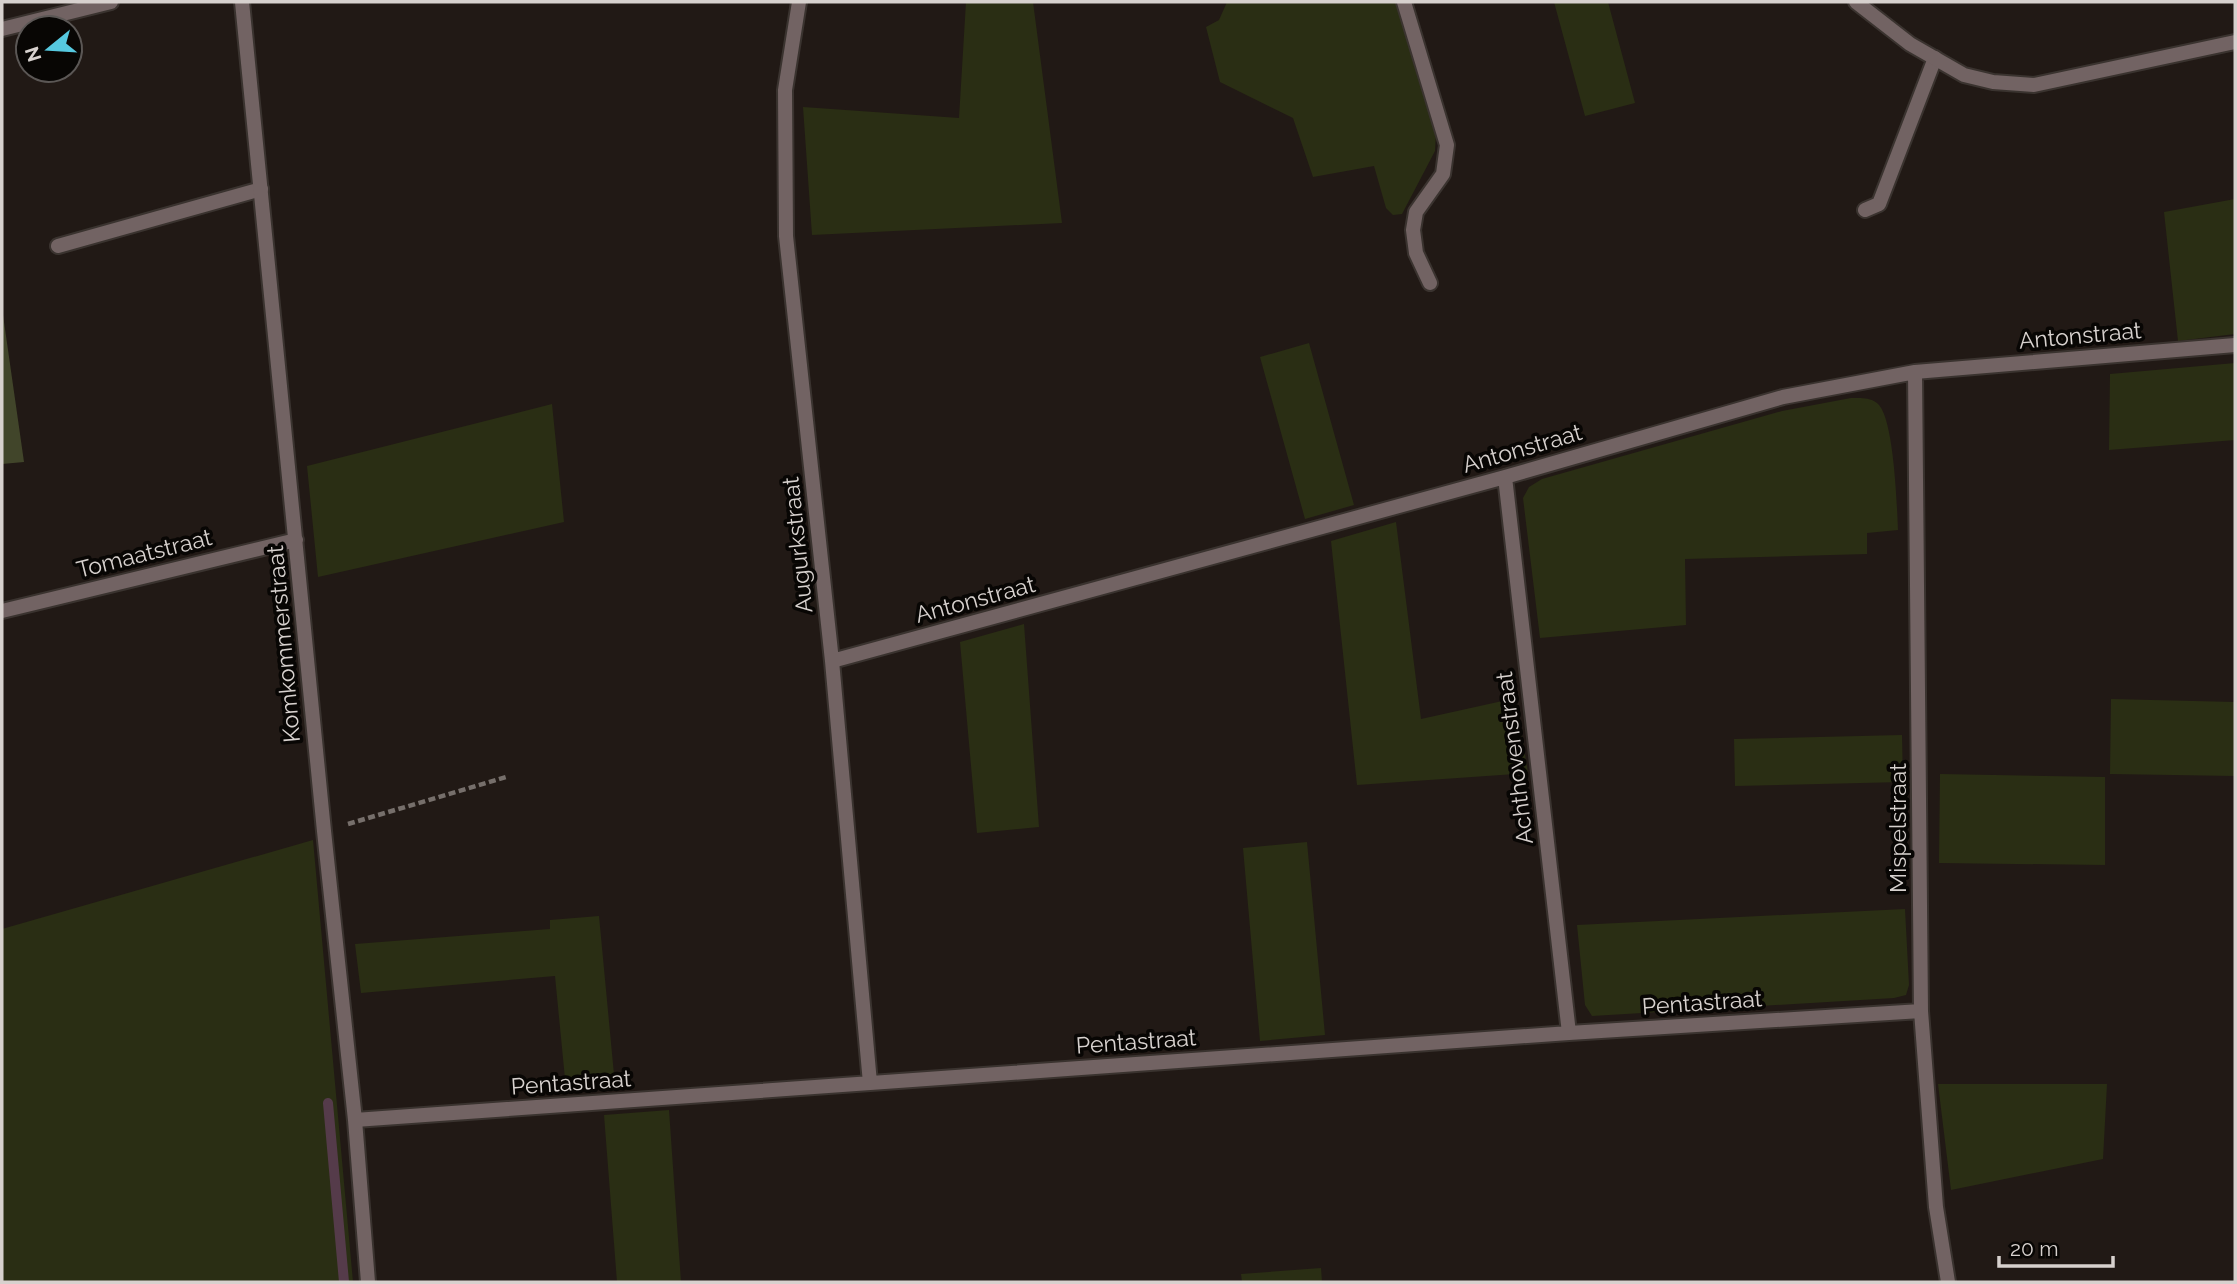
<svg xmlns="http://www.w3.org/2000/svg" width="2237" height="1284" font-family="Raleway,sans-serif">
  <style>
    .green { fill: #2a2e14 }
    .forest { fill: #41452a }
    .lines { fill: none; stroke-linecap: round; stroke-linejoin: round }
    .stream { stroke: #553b4a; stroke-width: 10 }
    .lane-casing { stroke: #3a332f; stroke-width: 18 }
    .street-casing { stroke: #3a332f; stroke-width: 18 }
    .path { stroke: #766f6b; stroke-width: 4.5; stroke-dasharray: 7 3.5; stroke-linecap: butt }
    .lane { stroke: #726363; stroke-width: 14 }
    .street { stroke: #726363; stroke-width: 14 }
    .labels { text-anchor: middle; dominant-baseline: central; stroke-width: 7; stroke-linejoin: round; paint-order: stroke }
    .street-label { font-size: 23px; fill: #d7d1ce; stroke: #080604 }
  </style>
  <rect width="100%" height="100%" fill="#211915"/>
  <!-- green -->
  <path class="green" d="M 966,2 L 1033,2 L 1062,223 L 812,235 L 803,107 L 959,118 Z
    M 1227,2 L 1396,2 L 1436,133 L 1435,151 L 1402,214 L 1393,215 L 1386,208 L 1374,166 L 1313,177 L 1293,118 L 1220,82 L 1206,27 L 1219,20 Z
    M 1554,2 L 1608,2 L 1635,103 L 1585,116 Z
    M 2235,199 L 2235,334 L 2178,341 L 2164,212 Z
    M 1309,343 L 1354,505 L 1305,519 L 1260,357 Z
    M 2235,363 L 2235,440 L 2109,450 L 2110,374 Z
    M 1851,398 C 1860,398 1869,397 1877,403 C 1894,415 1897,507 1898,530 L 1867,533 L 1867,554 L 1685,559 L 1686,625 L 1540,638 L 1523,498 L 1529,487 L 1542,479 L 1782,411 Z
    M 552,404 L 564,522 L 318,577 L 307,466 Z
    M 1396,522 L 1421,719 L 1516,698 L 1528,773 L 1357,785 L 1331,541 Z
    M 1024,624 L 1039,827 L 977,833 L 960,642 Z
    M 2111,699 L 2235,702 L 2235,776 L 2110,774 Z
    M 1902,735 L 1903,782 L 1735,786 L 1734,739 Z
    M 1940,774 L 2105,777 L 2105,865 L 1939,863 Z
    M 313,840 L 353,1282 L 2,1282 L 2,929 Z
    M 1307,842 L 1325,1035 L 1260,1041 L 1243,848 Z
    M 1905,909 L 1909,985 L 1906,995 L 1894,998 L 1592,1016 L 1585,1005 L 1577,925 Z
    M 599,916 L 615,1085 L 566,1089 L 555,976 L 361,993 L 355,944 L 550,929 L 550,920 Z
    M 1938,1084 L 2107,1084 L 2103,1159 L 1951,1190 Z
    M 669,1110 L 681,1282 L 617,1282 L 604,1115 Z
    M 1321,1268 L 1322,1282 L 1242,1282 L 1241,1274 Z"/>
  <!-- forest -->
  <path class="forest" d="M 2,308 L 24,462 L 2,464 Z"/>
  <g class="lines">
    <!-- stream -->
    <path class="stream" d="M 328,1103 L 344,1282"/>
    <!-- lane casing -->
    <g class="lane-casing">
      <path id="lane" d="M 1865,210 L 1879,204 L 1935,58
        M 58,246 L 261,189"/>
    </g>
    <!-- street casing -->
    <g class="street-casing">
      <path id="street" d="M 242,2 L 324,831 L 355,1120 L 368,1282
        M 799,2 L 785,90 L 786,236 L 832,661 L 870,1083
        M 1404,2 L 1447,145 L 1443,174 L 1416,212 L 1413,230 L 1416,253 L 1430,283
        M 1856,2 L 1910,44 L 1964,75 L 1993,82 L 2034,85 L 2235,42
        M 2,29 L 111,2
        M 1915,372 L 1921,1011 L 1936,1207 L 1948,1282
        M 1505,477 L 1569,1033
        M 2,611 L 296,540
        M 832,661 L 1505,477 L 1783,397 L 1915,372 L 2235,345
        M 355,1120 L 1569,1033 L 1921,1011"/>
    </g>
    <!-- path -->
    <path class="path" d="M 348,824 L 506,777"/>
    <!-- lane -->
    <use href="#lane" class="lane"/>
    <!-- street -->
    <use href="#street" class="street"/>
  </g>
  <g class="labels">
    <!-- street labels -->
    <g class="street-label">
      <text transform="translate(2080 335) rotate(-5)">Antonstraat</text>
      <text transform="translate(1522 448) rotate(-16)">Antonstraat</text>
      <text transform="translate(797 545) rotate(-96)">Augurkstraat</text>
      <text transform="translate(144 553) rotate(-14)">Tomaatstraat</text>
      <text transform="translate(975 599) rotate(-15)">Antonstraat</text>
      <text transform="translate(283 644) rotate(-95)">Komkommerstraat</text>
      <text transform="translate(1514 758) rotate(-97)">Achthovenstraat</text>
      <text transform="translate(1897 828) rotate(-90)">Mispelstraat</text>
      <text transform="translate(1702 1002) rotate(-4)">Pentastraat</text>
      <text transform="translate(1136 1041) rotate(-4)">Pentastraat</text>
      <text transform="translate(571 1082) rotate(-4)">Pentastraat</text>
    </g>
  </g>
  <!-- border -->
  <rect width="2237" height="1284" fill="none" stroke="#d7d1ce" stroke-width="7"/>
  <!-- north arrow -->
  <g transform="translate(49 49) rotate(252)"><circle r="33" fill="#080604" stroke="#5b5755" stroke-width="2"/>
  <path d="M0-5L12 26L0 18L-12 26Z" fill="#56c9e0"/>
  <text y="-10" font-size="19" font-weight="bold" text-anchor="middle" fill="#d7d1ce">N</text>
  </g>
  <!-- scale -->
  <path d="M1999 1256v10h114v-10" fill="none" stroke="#d7d1ce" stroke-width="3.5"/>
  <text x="2010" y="1256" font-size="21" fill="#d7d1ce" stroke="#080604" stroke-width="5" paint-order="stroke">20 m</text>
</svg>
